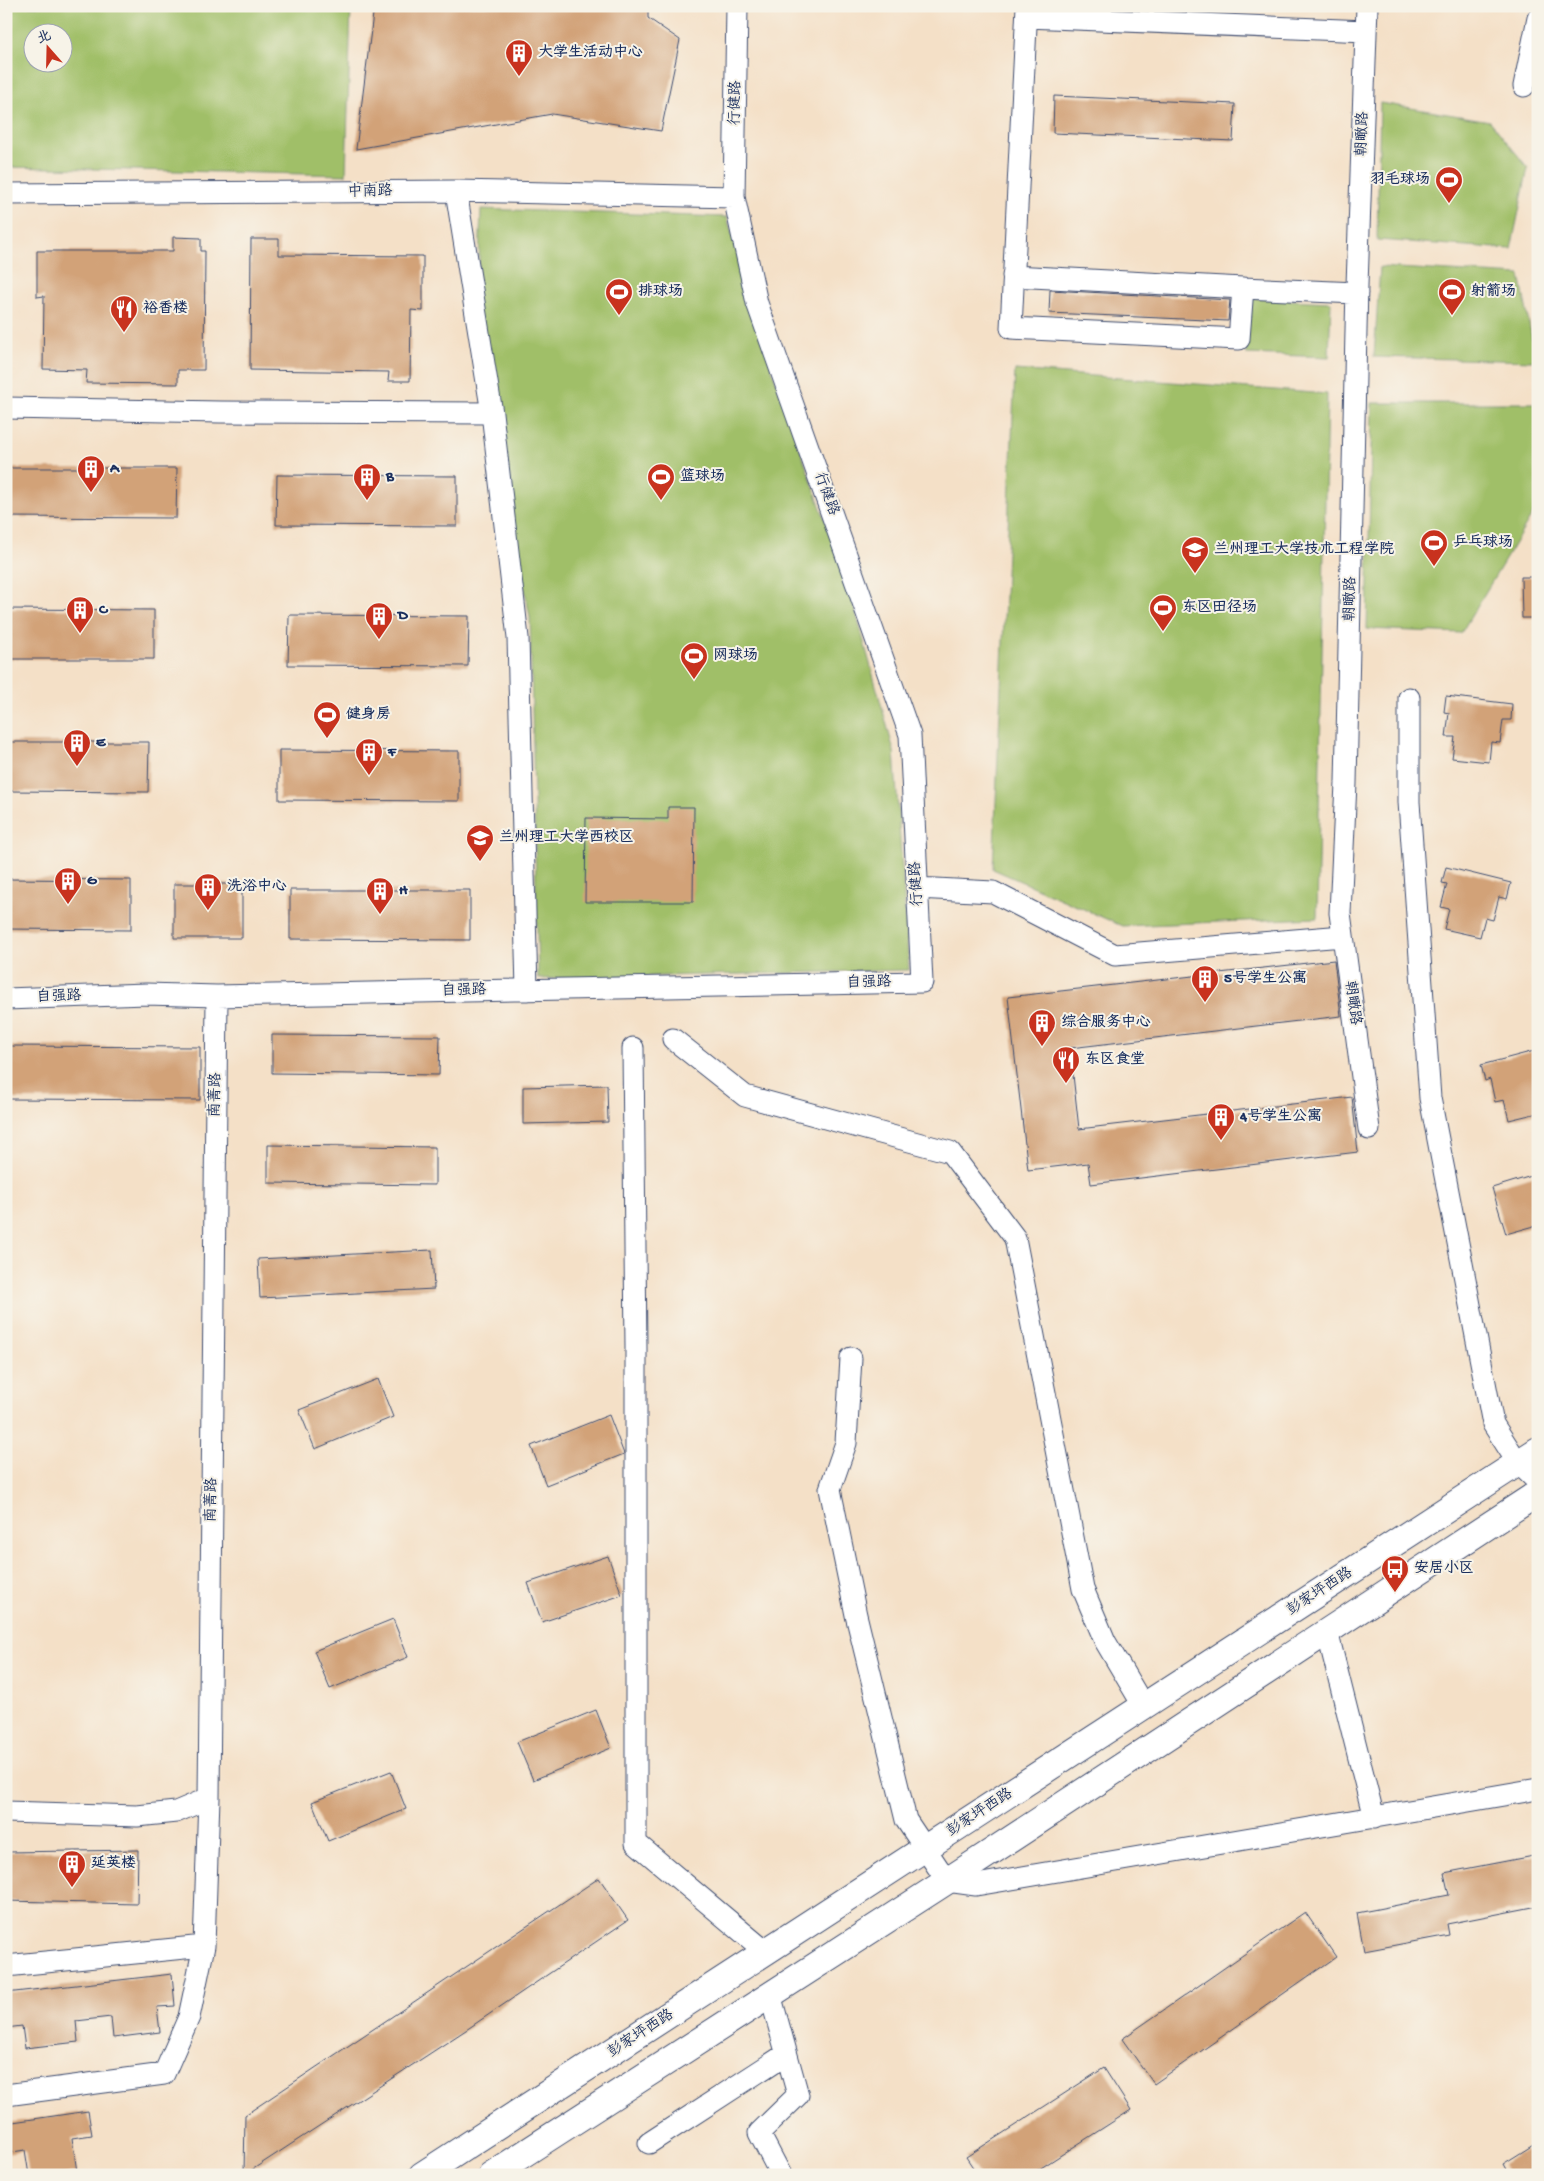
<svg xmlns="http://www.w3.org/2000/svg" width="1544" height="2181" font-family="'Gochi Hand','LXGW WenKai TC',sans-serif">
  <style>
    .green { fill: #a0bf67; stroke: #5e7762; fill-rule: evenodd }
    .building { fill: #d2a278 }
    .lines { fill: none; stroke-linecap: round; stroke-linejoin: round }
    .minor-casing { stroke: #3c4a6e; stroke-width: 23 }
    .major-casing { stroke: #3c4a6e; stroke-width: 28 }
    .minor { stroke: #fff; stroke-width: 21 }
    .major { stroke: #fff; stroke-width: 26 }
    .labels { text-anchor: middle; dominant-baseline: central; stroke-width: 4; stroke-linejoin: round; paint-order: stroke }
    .poi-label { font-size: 15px; font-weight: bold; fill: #1b2f5e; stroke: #f7f3e8; text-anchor: start }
    .street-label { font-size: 15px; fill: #1b2f5e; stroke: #f7f3e8 }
  </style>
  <rect width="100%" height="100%" fill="#f7f3e8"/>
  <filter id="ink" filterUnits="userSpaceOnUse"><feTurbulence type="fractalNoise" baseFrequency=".02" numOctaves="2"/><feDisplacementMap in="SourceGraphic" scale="10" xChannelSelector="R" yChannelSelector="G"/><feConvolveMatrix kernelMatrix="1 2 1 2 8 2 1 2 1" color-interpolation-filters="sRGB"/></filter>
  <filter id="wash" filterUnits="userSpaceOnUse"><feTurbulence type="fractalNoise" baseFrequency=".0096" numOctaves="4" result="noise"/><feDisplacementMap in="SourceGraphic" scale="20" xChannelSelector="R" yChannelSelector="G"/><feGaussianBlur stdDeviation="1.12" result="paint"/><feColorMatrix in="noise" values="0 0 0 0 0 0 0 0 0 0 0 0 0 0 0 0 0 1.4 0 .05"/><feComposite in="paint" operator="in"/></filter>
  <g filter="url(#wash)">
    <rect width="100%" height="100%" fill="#f4e0c7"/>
    <!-- green -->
    <path class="green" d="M 6,6 L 351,6 L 346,175 L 6,167 ZM 62,32 L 62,62 L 32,62 L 32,32 Z
      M 1380,103 L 1490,121 L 1528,168 L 1511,249 L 1377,240 Z
      M 481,209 L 727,217 L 774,376 L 848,584 L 894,751 L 909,970 L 538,979 L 530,617 L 502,474 L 477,311 Z
      M 1380,267 L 1520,275 L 1536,361 L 1374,357 Z
      M 1248,298 L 1331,302 L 1329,357 L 1246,354 Z
      M 1015,370 L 1327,394 L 1317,918 L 1122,926 L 993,869 Z
      M 1372,403 L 1538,403 L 1538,505 L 1461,633 L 1367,629 Z"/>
    <g id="blocks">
      <!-- building -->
      <path class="building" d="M 374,6 L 648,6 L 648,18 L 680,40 L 661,131 L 552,114 L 356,149 Z
        M 1054,96 L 1235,104 L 1233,141 L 1053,133 Z
        M 173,237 L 201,238 L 201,251 L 205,251 L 204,370 L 178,370 L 178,384 L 86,383 L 87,370 L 43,369 L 44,296 L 37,297 L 37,251 L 173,251 Z
        M 251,239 L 279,239 L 279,255 L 423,256 L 423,311 L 411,310 L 410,381 L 388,381 L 389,372 L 250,370 Z
        M 1050,290 L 1230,300 L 1228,321 L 1049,313 Z
        M 6,468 L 177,468 L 176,518 L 6,517 Z
        M 277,475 L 457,476 L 457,526 L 276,525 Z
        M 1521,577 L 1538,577 L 1538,618 L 1522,618 Z
        M 6,609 L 154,610 L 154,659 L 6,659 Z
        M 289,615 L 469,616 L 468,666 L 288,665 Z
        M 1446,696 L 1512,704 L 1511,720 L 1503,720 L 1500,743 L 1491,742 L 1489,762 L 1452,758 L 1455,737 L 1446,737 L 1449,713 L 1444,712 Z
        M 6,742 L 149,742 L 148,792 L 6,791 Z
        M 279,750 L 459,751 L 459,801 L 279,800 Z
        M 668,807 L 694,807 L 693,902 L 585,902 L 586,818 L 668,819 Z
        M 1446,867 L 1511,883 L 1507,899 L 1499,897 L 1493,920 L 1485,918 L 1480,937 L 1444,929 L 1449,909 L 1441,907 L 1447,884 L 1442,883 Z
        M 6,879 L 131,880 L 131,930 L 6,929 Z
        M 174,884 L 242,884 L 242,938 L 174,938 Z
        M 290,890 L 470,890 L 470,940 L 290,939 Z
        M 1334,960 L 1341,1016 L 1070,1048 L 1079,1129 L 1352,1097 L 1358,1152 L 1091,1184 L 1088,1163 L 1028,1170 L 1008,997 Z
        M 272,1035 L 440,1036 L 439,1075 L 272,1073 Z
        M 6,1046 L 200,1047 L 200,1100 L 6,1099 Z
        M 1538,1050 L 1538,1113 L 1509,1120 L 1504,1100 L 1495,1102 L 1490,1079 L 1485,1081 L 1481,1065 Z
        M 607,1085 L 608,1122 L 523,1124 L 523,1087 Z
        M 268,1145 L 435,1147 L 435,1185 L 268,1183 Z
        M 1538,1174 L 1538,1225 L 1506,1234 L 1492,1188 Z
        M 432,1250 L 434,1289 L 260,1298 L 258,1259 Z
        M 378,1379 L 393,1417 L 315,1449 L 299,1410 Z
        M 609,1415 L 624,1454 L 546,1485 L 531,1446 Z
        M 608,1556 L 622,1595 L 542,1622 L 528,1583 Z
        M 393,1619 L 408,1657 L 330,1689 L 314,1651 Z
        M 596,1710 L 611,1748 L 533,1780 L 517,1742 Z
        M 391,1771 L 406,1809 L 328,1841 L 312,1802 Z
        M 138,1850 L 137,1904 L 6,1901 L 8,1852 Z
        M 1538,1855 L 1538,1906 L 1447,1924 L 1449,1935 L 1364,1951 L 1357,1913 L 1449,1895 L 1444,1873 Z
        M 599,1878 L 628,1920 L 469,2028 L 244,2175 L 245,2115 Z
        M 1305,1912 L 1336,1957 L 1154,2084 L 1122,2039 Z
        M 172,1974 L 175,2006 L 157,2007 L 160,2032 L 113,2038 L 111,2017 L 76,2021 L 78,2042 L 25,2048 L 22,2026 L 6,2028 L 6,1993 Z
        M 1104,2068 L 1131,2110 L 1030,2175 L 978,2175 L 966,2157 Z
        M 88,2111 L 92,2135 L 72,2138 L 77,2172 L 59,2175 L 29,2175 L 25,2150 L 6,2153 L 6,2123 Z
        M 1538,2142 L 1538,2175 L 1509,2175 L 1503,2164 Z"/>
    </g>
  </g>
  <g filter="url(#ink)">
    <use href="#blocks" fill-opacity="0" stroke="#3c4a6e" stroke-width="1"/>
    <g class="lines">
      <!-- minor casing -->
      <g class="minor-casing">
        <path id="minor" d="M 1027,6 L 1011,328 L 1239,339 L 1243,288 L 1357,293
          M 1367,6 L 1357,285 L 1346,783 L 1340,913 L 1369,1129
          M 1027,17 L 1366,31
          M 1524,86 L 1538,18
          M 456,191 L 492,413 L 518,638 L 527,990
          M 6,194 L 456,191 L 734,197
          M 1013,276 L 1243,288
          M 6,408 L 220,412 L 492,413
          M 1409,698 L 1409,802 L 1430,1098 L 1493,1424 L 1518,1463 L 1538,1482
          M 917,888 L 993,892 L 1115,955 L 1343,936
          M 6,999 L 146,994 L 217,996 L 922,982 L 910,735 L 757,303 L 734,197 L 737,6
          M 673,1039 L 745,1096 L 950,1152 L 1015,1238 L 1083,1589 L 1105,1641 L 1144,1707
          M 633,1048 L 636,1348 L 636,1843 L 766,1952
          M 851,1358 L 846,1443 L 830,1489 L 856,1615 L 906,1820 L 947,1881 L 976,1885 L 1538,1789
          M 1327,1631 L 1374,1818
          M 6,1812 L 137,1816 L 176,1812 L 209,1798 L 217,996
          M 204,1946 L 209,1798
          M 6,1966 L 204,1946 L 189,2017 L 164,2074 L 6,2095
          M 770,1994 L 798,2095 L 759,2133 L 781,2175
          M 649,2143 L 786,2054"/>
      </g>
      <!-- major casing -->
      <g class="major-casing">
        <path id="major" d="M 422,2175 L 1538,1450
          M 491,2175 L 947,1881 L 1538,1493"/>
      </g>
      <!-- minor -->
      <use href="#minor" class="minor"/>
      <!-- major -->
      <use href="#major" class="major"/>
    </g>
  </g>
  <!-- icons -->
  <defs>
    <g id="building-pin" transform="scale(1.4375)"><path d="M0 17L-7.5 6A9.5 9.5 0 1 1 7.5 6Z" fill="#c8321e" stroke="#f7f3e8"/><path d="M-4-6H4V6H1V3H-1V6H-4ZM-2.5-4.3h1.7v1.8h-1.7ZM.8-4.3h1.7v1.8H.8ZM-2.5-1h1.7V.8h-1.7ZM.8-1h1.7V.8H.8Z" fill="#fff"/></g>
    <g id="stadium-pin" transform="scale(1.4375)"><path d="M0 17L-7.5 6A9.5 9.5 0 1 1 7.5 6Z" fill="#c8321e" stroke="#f7f3e8"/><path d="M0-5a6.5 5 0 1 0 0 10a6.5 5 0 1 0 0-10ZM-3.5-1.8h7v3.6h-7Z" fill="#fff"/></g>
    <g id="restaurant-pin" transform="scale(1.4375)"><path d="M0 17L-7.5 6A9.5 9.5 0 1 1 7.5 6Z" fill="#c8321e" stroke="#f7f3e8"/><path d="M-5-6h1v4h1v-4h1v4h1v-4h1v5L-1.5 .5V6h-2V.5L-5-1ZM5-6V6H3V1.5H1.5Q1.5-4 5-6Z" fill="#fff"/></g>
    <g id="university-pin" transform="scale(1.4375)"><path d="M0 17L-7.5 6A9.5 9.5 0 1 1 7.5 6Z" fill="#c8321e" stroke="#f7f3e8"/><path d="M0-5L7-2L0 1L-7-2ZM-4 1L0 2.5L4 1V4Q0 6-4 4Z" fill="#fff"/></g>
    <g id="bus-pin" transform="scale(1.4375)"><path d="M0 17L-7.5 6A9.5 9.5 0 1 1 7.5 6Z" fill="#c8321e" stroke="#f7f3e8"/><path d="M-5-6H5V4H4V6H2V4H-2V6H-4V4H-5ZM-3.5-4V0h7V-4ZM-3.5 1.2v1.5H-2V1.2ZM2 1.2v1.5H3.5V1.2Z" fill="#fff"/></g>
  </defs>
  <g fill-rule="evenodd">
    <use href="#building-pin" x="519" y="53"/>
    <use href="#stadium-pin" x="1449" y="180"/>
    <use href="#stadium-pin" x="619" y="292"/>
    <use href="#stadium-pin" x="1452" y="292"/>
    <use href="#restaurant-pin" x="124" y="309"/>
    <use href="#building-pin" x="91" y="469"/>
    <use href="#building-pin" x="367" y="477"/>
    <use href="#stadium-pin" x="661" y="477"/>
    <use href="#stadium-pin" x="1434" y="543"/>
    <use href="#university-pin" x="1195" y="550"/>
    <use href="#stadium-pin" x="1163" y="608"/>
    <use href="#building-pin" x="80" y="610"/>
    <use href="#building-pin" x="379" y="616"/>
    <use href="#stadium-pin" x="694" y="656"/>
    <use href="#stadium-pin" x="327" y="715"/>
    <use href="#building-pin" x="77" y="743"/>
    <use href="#building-pin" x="369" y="752"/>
    <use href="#university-pin" x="480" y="838"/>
    <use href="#building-pin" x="68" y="881"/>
    <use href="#building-pin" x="208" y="887"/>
    <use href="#building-pin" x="380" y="891"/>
    <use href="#building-pin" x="1205" y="979"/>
    <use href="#building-pin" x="1042" y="1023"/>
    <use href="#restaurant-pin" x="1066" y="1060"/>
    <use href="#building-pin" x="1221" y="1117"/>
    <use href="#bus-pin" x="1395" y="1569"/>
    <use href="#building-pin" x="72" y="1864"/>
  </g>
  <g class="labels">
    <!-- poi labels -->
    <g class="poi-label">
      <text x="538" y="53">大学生活动中心</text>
      <text x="1430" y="180" text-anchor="end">羽毛球场</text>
      <text x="638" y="292">排球场</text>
      <text x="1471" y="292">射箭场</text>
      <text x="143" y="309">裕香楼</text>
      <text x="110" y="469">A</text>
      <text x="386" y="477">B</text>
      <text x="680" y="477">篮球场</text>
      <text x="1453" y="543">乒乓球场</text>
      <text x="1214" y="550">兰州理工大学技术工程学院</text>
      <text x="1182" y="608">东区田径场</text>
      <text x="99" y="610">C</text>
      <text x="398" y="616">D</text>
      <text x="713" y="656">网球场</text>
      <text x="346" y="715">健身房</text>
      <text x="96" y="743">E</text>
      <text x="388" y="752">F</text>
      <text x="499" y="838">兰州理工大学西校区</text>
      <text x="87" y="881">G</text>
      <text x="227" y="887">洗浴中心</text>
      <text x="399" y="891">H</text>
      <text x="1224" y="979">5号学生公寓</text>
      <text x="1061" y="1023">综合服务中心</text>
      <text x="1085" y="1060">东区食堂</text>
      <text x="1240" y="1117">4号学生公寓</text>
      <text x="1414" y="1569">安居小区</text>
      <text x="91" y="1864">延英楼</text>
    </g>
    <!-- street labels -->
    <g class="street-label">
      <text transform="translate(736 103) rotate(-89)">行健路</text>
      <text transform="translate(1363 134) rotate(-88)">朝瞰路</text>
      <text transform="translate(370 192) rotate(-1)">中南路</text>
      <text transform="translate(826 494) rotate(70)">行健路</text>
      <text transform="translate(1351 599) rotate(-89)">朝瞰路</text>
      <text transform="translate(917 884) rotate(-93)">行健路</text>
      <text transform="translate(869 983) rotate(-1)">自强路</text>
      <text transform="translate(464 991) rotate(-1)">自强路</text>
      <text transform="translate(59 997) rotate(-2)">自强路</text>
      <text transform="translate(1352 1003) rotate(82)">朝瞰路</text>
      <text transform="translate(216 1095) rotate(-89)">南菁路</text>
      <text transform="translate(212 1500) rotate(-89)">南菁路</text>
      <text transform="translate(1320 1592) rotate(-33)">彭家坪西路</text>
      <text transform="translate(980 1813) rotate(-33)">彭家坪西路</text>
      <text transform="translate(641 2034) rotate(-33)">彭家坪西路</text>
    </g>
  </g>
  <!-- margin -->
  <rect width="1544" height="2181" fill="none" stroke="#f7f3e8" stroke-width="25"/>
  <!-- north arrow -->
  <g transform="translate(48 48) rotate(340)"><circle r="24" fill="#f7f3e8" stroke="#9fa5b1"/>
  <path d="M0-4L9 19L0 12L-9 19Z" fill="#c8321e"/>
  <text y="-8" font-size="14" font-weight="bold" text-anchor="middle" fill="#1b2f5e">北</text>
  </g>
</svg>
